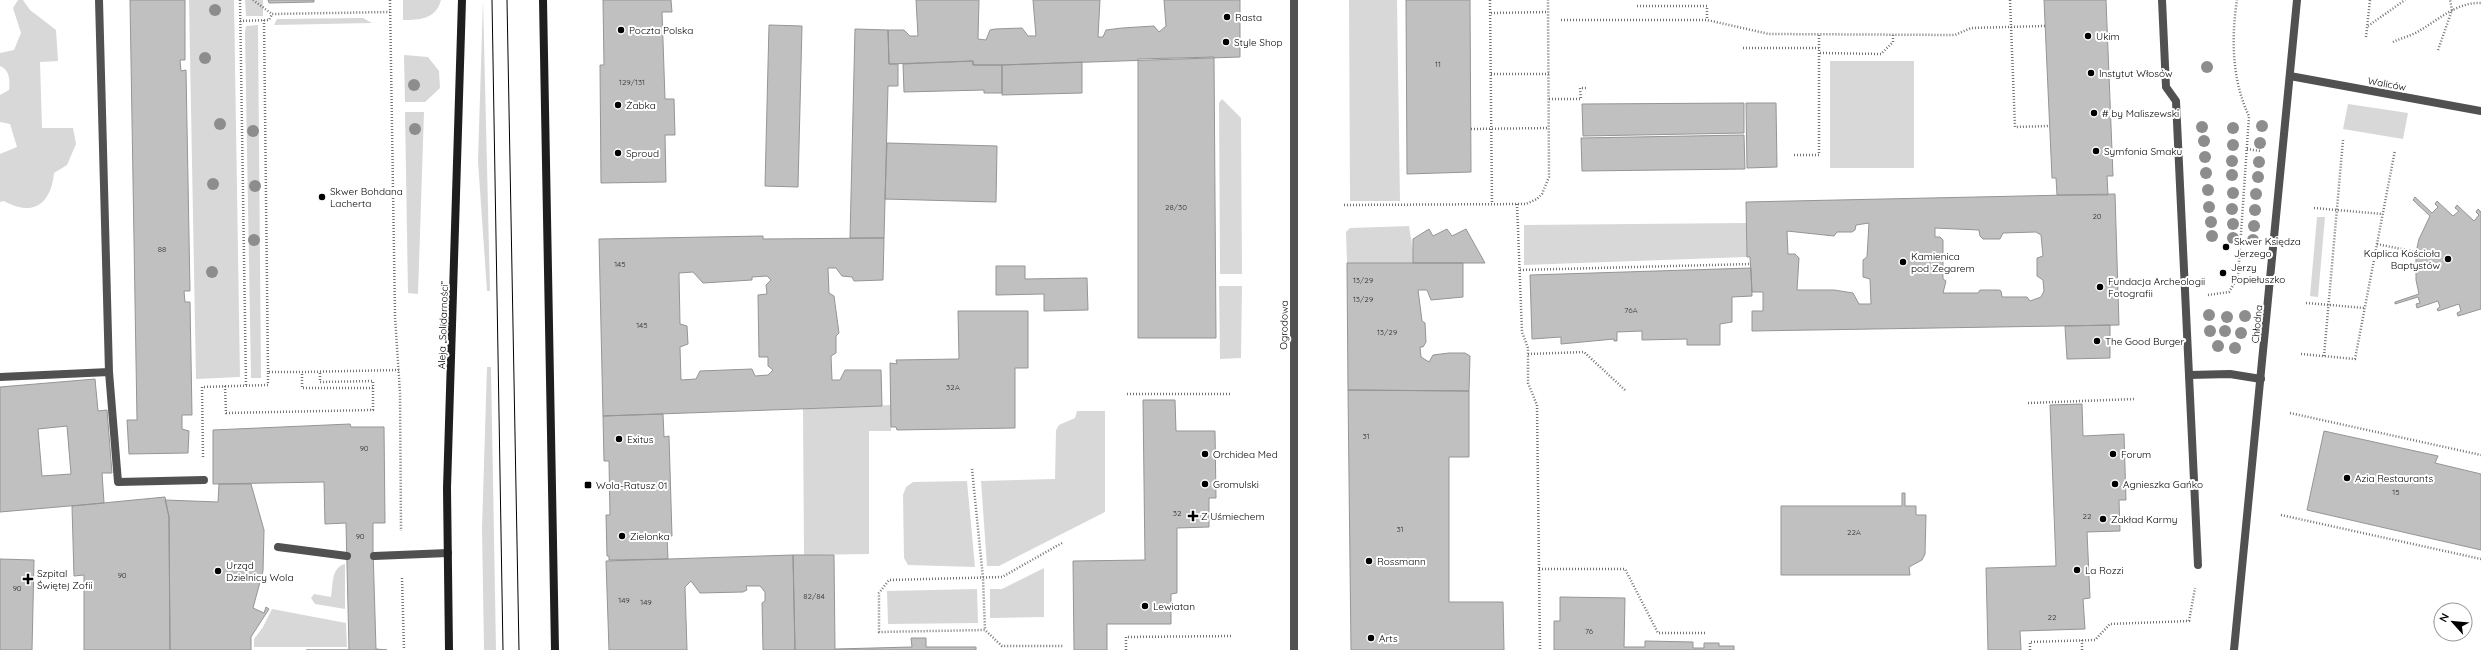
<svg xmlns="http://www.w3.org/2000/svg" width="2481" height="650" font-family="Quicksand,sans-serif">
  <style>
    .green { fill: #d8d8d8 }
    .building { fill: #c0c0c0; stroke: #959595; fill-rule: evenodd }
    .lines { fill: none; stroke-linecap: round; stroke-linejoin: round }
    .path { stroke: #737373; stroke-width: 2.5; stroke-dasharray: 1 2; stroke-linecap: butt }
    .lane { stroke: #515151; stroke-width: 8 }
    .street { stroke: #515151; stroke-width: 8 }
    .secondary { stroke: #1e1e1e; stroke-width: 8 }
    .tram { stroke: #000; stroke-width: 1 }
    .tree { fill: #8d8d8d }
    .poi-dot { fill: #000; stroke: #fff; stroke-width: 1.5 }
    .labels { text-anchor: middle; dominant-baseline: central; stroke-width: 4; stroke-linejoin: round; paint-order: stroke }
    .number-label { font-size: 8px; fill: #303030 }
    .poi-label { font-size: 10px; fill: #000; stroke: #fff; text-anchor: start }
    .street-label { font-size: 10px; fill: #000; stroke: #fff }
  </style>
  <rect width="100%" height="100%" fill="#fff"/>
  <!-- green -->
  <path class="green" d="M 18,0 L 23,0 L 30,10 L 56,30 L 58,61 L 40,62 L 42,128 L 73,128 L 76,144 L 67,165 L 54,173 C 51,205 32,217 4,201 L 0,202 L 0,154 L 17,147 L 10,124 L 0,122 L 0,95 L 9,90 C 10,81 10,70 0,66 L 0,53 L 14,50 L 21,33 L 13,8 Z
    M 189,0 L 234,0 L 240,377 L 196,379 Z
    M 245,0 L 263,0 L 263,16 L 246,16 Z
    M 403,0 L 441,0 C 436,19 420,20 403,20 Z
    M 483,0 L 490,291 L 487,291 L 478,161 Z
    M 1349,0 L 1397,0 L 1400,201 L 1350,201 Z
    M 363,18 L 372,23 L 274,25 L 277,19 Z
    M 258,25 L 261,378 L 251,378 L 245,32 L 246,26 Z
    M 404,55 L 428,57 L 439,71 L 440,88 L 425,102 L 405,102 Z
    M 1830,61 L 1914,61 L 1914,168 L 1830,168 Z
    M 1222,99 L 1241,118 L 1242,274 L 1220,274 L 1219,103 Z
    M 2348,104 L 2408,113 L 2403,139 L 2343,129 Z
    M 405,112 L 424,112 L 418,294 L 408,293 Z
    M 2317,217 L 2325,217 L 2318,297 L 2310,296 Z
    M 1746,223 L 1747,257 L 1524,265 L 1524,225 Z
    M 1409,226 L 1415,263 L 1347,263 L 1346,232 L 1350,228 Z
    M 1242,286 L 1241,358 L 1220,359 L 1219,286 Z
    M 487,367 L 491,367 L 496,650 L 484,650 L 482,528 Z
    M 891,405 L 891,431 L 869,431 L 869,554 L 804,555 L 803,409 Z
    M 1077,411 L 1105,411 L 1105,512 L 999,566 L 987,566 L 981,481 L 1055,479 L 1056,430 L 1059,425 L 1075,418 Z
    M 967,481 L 975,567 L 908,565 L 904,558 L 903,495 L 906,487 L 913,482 Z
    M 345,564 L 345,609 L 315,604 L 311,598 L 314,594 L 331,597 C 333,586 331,567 345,564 Z
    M 1044,568 L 1044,617 L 990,618 L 990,589 L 1002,589 Z
    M 977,589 L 978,623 L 888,624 L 887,591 Z
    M 272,609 L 346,623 L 347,647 L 254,647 L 254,639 L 263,627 Z"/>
  <!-- building -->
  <path class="building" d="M 130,0 L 185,0 L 185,60 L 180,60 L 181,71 L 186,70 L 190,291 L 184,291 L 185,302 L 190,302 L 192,415 L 182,415 L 182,429 L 189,431 L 188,453 L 129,454 L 127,420 L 137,420 Z
    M 268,0 L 314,0 L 314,2 L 269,3 Z
    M 603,0 L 671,0 L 672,12 L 662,12 L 665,99 L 674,99 L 675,135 L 665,135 L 666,182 L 601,183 L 600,65 L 604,65 Z
    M 916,0 L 979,0 L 978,39 L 986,40 L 990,30 L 995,29 L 1022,28 L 1028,36 L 1036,36 L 1033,0 L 1100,0 L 1098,37 L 1103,37 L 1106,30 L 1122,28 L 1154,26 L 1159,32 L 1166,26 L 1164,0 L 1240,0 L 1240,57 L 1002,65 L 973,65 L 973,61 L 889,64 L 888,30 L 904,30 L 910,36 L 918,36 Z
    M 1406,0 L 1470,0 L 1471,172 L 1407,174 Z
    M 2044,0 L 2106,0 L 2113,176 L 2107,176 L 2108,195 L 2057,195 L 2056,178 L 2052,178 Z
    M 769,25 L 802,26 L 798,187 L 765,186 Z
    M 855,29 L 888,30 L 889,64 L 898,64 L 898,86 L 888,86 L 884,238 L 850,238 Z
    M 1214,57 L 1216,338 L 1138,338 L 1138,59 Z
    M 973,61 L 973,65 L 1002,65 L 1002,93 L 984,93 L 984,90 L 904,92 L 903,64 Z
    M 1082,62 L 1082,93 L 1002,95 L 1002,65 Z
    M 1744,103 L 1744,133 L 1583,136 L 1582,104 Z
    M 1746,103 L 1776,103 L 1777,167 L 1747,168 Z
    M 1744,135 L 1745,169 L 1582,171 L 1581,138 Z
    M 887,143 L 997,146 L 996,202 L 885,199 Z
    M 2115,194 L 2119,325 L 1752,331 L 1752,311 L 1763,311 L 1763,292 L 1752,292 L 1750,257 L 1747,257 L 1746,202 ZM 1869,223 L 1867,257 L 1863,260 L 1863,277 L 1870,279 L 1871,304 L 1859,304 L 1853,293 L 1834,290 L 1797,290 L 1799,258 L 1795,254 L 1788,254 L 1787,231 L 1834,236 L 1837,232 L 1852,232 L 1855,230 L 1856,225 ZM 1935,228 L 1979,230 L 1980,236 L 1983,239 L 2000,239 L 2003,233 L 2036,232 L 2041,235 L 2043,256 L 2037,258 L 2037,276 L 2043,280 L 2044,291 L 2041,297 L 2030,301 L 2027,297 L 2002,297 L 2001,291 L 1999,290 L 1980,290 L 1978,293 L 1943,293 L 1946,281 L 1943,279 L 1943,240 L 1940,237 L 1935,237 Z
    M 2415,197 L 2432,213 L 2438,207 L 2435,204 L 2437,201 L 2453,216 L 2459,211 L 2455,208 L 2457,205 L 2474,221 L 2479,215 L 2476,212 L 2478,209 L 2481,212 L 2481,309 L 2458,316 L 2457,313 L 2461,311 L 2459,304 L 2438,311 L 2437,309 L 2440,307 L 2438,301 L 2417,308 L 2416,304 L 2420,303 L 2418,297 L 2395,304 L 2395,302 L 2419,294 L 2416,280 L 2416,252 L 2419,239 L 2430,216 L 2413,200 Z
    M 1429,229 L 1433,236 L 1447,229 L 1452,236 L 1466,229 L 1485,263 L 1413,263 L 1413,239 Z
    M 763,236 L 763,239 L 884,238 L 883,280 L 854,281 L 852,277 L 842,276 L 836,268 L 828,268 L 829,293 L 834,296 L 839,333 L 836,336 L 836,353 L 831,356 L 832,380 L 840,380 L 845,370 L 881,370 L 882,406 L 603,416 L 599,239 ZM 693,272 L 703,283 L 752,280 L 752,277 L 767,276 L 771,280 L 766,285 L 767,294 L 758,295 L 759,357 L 768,357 L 768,366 L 773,370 L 768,375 L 755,376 L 752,369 L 700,371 L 696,379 L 681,380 L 680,347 L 688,344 L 687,326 L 680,324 L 679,273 Z
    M 1347,263 L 1463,263 L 1463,297 L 1431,300 L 1427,290 L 1418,290 L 1422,321 L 1425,323 L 1426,342 L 1423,347 L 1420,347 L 1421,357 L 1429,362 L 1433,355 L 1449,353 L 1465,353 L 1470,356 L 1469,391 L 1348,390 Z
    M 996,266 L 1025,266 L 1025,279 L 1087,278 L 1088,310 L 1044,311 L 1044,294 L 996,295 Z
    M 1751,268 L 1752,296 L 1732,297 L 1732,322 L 1720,324 L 1720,345 L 1687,345 L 1687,339 L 1642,340 L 1642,331 L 1617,332 L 1617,341 L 1614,341 L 1614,339 L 1561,344 L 1561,337 L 1532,339 L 1530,275 Z
    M 958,311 L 1028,311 L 1028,368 L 1015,368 L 1015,428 L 897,430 L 896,427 L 891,427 L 890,363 L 897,364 L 896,360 L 959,359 Z
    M 2110,325 L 2110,358 L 2067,359 L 2065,326 Z
    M 95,379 L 98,411 L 107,410 L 112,473 L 102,473 L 104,503 L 0,512 L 0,387 ZM 67,426 L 71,474 L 42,476 L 38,429 Z
    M 1348,390 L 1469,391 L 1469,457 L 1449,457 L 1449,602 L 1503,602 L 1504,650 L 1351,650 Z
    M 1143,400 L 1175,400 L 1176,431 L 1215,431 L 1216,498 L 1209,498 L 1209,527 L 1177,528 L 1177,593 L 1171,594 L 1171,624 L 1107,624 L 1107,650 L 1074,650 L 1073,561 L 1145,560 Z
    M 2082,404 L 2083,436 L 2124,434 L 2126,500 L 2119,500 L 2120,531 L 2087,532 L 2090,598 L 2083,599 L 2085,629 L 2020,631 L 2021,650 L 1988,650 L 1986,568 L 2056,566 L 2050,405 Z
    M 663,414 L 664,437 L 669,436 L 672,536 L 667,536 L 668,559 L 609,560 L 609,556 L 607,556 L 606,515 L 610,515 L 609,461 L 604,461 L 603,416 Z
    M 350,424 L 351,427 L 384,427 L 385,523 L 373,523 L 373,549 L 376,649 L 387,650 L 306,650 L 349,650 L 346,523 L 325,524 L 324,482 L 213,484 L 213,430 Z
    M 2324,431 L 2438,456 L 2435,463 L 2481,474 L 2481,550 L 2307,510 Z
    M 219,484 L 251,484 L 264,530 L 263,571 L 253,608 L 264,613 L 266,607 L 269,609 L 251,637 L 251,650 L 170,650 L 169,517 L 165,500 L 218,502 Z
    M 1902,493 L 1905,493 L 1905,506 L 1916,506 L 1916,515 L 1926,515 L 1925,554 L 1922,560 L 1909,567 L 1910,575 L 1781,575 L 1781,506 L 1902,506 Z
    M 165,497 L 169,517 L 170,650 L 84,650 L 84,575 L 74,576 L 72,506 Z
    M 793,555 L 795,650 L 763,650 L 762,603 L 765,601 L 765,592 L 760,586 L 746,586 L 747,590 L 743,592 L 700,593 L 691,581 L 685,587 L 687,650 L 609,650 L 606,561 Z
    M 793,555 L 834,555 L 835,649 L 912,647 L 911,638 L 926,638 L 926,647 L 976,647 L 976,650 L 795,650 Z
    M 0,559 L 34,560 L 32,650 L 0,650 Z
    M 1560,597 L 1625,598 L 1624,647 L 1645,647 L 1645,641 L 1693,642 L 1693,648 L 1704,648 L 1704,643 L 1719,643 L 1719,646 L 1734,646 L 1734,650 L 1554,650 L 1554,621 L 1560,621 Z"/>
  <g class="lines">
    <!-- path -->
    <path class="path" d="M 240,0 L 246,386
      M 253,0 L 272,14
      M 390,0 L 395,316 L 400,393 L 401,531
      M 1490,0 L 1492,204
      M 2010,0 L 2015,127 L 2049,126
      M 1637,6 L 1707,6 L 1707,20
      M 1491,13 L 1548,12
      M 264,20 L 268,372
      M 1561,20 L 1707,20 L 1769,34 L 1955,35 L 1971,28 L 2045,26
      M 240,21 L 269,20 L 272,14 L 390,12
      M 2368,26 L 2405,0
      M 2366,37 L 2370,0
      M 2393,42 C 2401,38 2411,36 2419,31 C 2438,20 2457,2 2481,3
      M 1743,48 L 1819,48
      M 2438,50 L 2452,10 L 2450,0
      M 1820,53 L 1881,54 L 1893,42 L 1893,35
      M 1491,74 L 1549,74
      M 1549,99 L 1581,99 L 1580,88 L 1586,88
      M 1471,129 L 1549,128
      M 2247,149 L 2260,151
      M 1794,155 L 1819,155 L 1819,35
      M 1517,204 L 1522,332 L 1528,348 L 1528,383 L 1537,405 L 1540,650
      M 1344,205 L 1526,204 L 1537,199 L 1542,194 L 1549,177 L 1548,0
      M 2314,208 L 2383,214
      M 2377,244 L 2416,252
      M 1520,270 L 1751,264
      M 2208,295 L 2229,292 L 2238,277 L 2249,116 C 2232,81 2231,38 2237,0
      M 2306,303 L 2365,308
      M 1528,354 L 1584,352 L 1626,391
      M 2301,354 L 2355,359 L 2395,150
      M 2324,356 L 2343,140
      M 225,386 L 226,413 L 373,410 L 373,381 L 320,382 L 320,371
      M 373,388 L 302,388 L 302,372 L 399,370
      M 1127,394 L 1232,394
      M 2028,403 L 2135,399
      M 2290,413 L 2481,455
      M 203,457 L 202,387 L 268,385 L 268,372 L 302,372
      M 972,469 L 983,578 L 985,630
      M 2281,515 L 2481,559
      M 1062,543 L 1002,577 L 889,580 L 879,593 L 879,632 L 985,630 L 1002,646 L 1063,646
      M 1539,569 L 1625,569 L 1658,633 L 1707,633
      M 402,578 L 404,650
      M 2082,640 L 2082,650
      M 1126,650 L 1126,637 L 1233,636
      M 2030,650 L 2030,642 L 2095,640 L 2110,624 L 2189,621 L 2195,588"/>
    <!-- lane -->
    <path class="lane" d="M 109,372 L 118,482 L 204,480
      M 2189,375 L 2230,374 L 2261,379
      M 0,377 L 109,372 L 99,0
      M 278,547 L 347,556
      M 374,556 L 448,553"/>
    <!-- street -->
    <path class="street" d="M 1294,0 L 1294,650
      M 2162,0 L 2166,87 L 2176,101 L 2198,565
      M 2290,76 L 2481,111
      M 2234,650 L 2297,0"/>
    <!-- secondary -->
    <path class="secondary" d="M 543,0 L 555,650
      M 449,650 L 447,488 L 462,0"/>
    <!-- tram -->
    <path class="tram" d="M 492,0 L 503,650
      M 507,0 L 519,650"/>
  </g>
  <!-- trees -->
  <g class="tree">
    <circle cx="215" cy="10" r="6"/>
    <circle cx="205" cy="58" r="6"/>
    <circle cx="2207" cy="67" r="6"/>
    <circle cx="414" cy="85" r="6"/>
    <circle cx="220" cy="124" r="6"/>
    <circle cx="2262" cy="126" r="6"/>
    <circle cx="2202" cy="127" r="6"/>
    <circle cx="2233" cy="128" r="6"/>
    <circle cx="415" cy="129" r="6"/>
    <circle cx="253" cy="131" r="6"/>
    <circle cx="2204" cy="141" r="6"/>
    <circle cx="2260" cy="143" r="6"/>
    <circle cx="2233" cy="145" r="6"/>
    <circle cx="2205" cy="157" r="6"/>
    <circle cx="2232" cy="161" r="6"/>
    <circle cx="2259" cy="162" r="6"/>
    <circle cx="2206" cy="173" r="6"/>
    <circle cx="2232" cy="175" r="6"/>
    <circle cx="2258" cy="177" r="6"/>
    <circle cx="213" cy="184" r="6"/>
    <circle cx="255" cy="186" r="6"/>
    <circle cx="2208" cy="190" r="6"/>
    <circle cx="2233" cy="193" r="6"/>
    <circle cx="2256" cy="194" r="6"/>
    <circle cx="2209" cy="207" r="6"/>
    <circle cx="2232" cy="209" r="6"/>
    <circle cx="2255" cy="210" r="6"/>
    <circle cx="2211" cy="222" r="6"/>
    <circle cx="2233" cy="224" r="6"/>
    <circle cx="2254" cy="226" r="6"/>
    <circle cx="2212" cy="236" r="6"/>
    <circle cx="2233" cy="238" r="6"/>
    <circle cx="254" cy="240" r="6"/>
    <circle cx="2253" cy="240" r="6"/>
    <circle cx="212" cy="272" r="6"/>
    <circle cx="2209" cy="315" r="6"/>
    <circle cx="2245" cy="316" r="6"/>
    <circle cx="2227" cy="317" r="6"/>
    <circle cx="2210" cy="331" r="6"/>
    <circle cx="2225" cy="331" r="6"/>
    <circle cx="2241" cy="333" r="6"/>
    <circle cx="2218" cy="346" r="6"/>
    <circle cx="2235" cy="348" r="6"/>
  </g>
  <!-- markers -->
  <g class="poi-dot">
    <circle cx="1227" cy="17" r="4"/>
    <circle cx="621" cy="30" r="4"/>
    <circle cx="2088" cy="36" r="4"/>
    <circle cx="1226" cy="42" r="4"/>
    <circle cx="2091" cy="73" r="4"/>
    <circle cx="618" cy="105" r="4"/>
    <circle cx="2094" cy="113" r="4"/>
    <circle cx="2096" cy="151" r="4"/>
    <circle cx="618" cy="153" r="4"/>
    <circle cx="322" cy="197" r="4"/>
    <circle cx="2226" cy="247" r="4"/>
    <circle cx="2448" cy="259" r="4"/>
    <circle cx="1903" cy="262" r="4"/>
    <circle cx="2223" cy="273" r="4"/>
    <circle cx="2100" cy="287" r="4"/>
    <circle cx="2097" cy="341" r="4"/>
    <circle cx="619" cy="439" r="4"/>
    <circle cx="1205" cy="454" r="4"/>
    <circle cx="2113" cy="454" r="4"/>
    <circle cx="2347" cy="478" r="4"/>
    <circle cx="1205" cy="484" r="4"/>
    <circle cx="2115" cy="484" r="4"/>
    <rect x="584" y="481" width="8" height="8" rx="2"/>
    <path d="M1191 510h4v4h4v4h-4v4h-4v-4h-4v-4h4z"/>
    <circle cx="2103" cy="519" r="4"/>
    <circle cx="622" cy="536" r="4"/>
    <circle cx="1369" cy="561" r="4"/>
    <circle cx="2077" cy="570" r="4"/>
    <circle cx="218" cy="571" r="4"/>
    <path d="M26 573h4v4h4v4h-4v4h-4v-4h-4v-4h4z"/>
    <circle cx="1145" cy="606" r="4"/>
    <circle cx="1371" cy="638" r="4"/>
  </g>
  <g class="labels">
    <!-- number labels -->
    <g class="number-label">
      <text x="1438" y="64">11</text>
      <text x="632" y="82">129/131</text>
      <text x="1176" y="207">28/30</text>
      <text x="2097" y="216">20</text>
      <text x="162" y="249">88</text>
      <text x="620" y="264">145</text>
      <text x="1363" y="280">13/29</text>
      <text x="1363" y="299">13/29</text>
      <text x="1631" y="310">76A</text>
      <text x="642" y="325">145</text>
      <text x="1387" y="332">13/29</text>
      <text x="953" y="387">32A</text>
      <text x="1366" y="436">31</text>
      <text x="364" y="448">90</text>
      <text x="2396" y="492">15</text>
      <text x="1177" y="513">32</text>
      <text x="2087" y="516">22</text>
      <text x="1400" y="529">31</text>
      <text x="1854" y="532">22A</text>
      <text x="360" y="536">90</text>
      <text x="122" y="575">90</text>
      <text x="17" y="588">90</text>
      <text x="814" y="596">82/84</text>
      <text x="624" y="600">149</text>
      <text x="646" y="602">149</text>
      <text x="2052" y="617">22</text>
      <text x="1589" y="631">76</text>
    </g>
    <!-- poi labels -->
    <g class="poi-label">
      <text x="1235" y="17">Rasta</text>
      <text x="629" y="30">Poczta Polska</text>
      <text x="2096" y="36">Ukim</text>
      <text x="1234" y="42">Style Shop</text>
      <text x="2099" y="73">Instytut Włosów</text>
      <text x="626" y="105">Żabka</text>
      <text x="2102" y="113"># by Maliszewski</text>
      <text x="2104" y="151">Symfonia Smaku</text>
      <text x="626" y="153">Sproud</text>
      <text x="330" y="191">Skwer Bohdana<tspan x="330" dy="12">Lacherta</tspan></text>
      <text x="2234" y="241">Skwer Księdza<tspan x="2234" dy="12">Jerzego</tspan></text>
      <text x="2440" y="253" text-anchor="end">Kaplica Kościoła<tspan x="2440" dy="12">Baptystów</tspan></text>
      <text x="1911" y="256">Kamienica<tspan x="1911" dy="12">pod Zegarem</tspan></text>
      <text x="2231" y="267">Jerzy<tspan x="2231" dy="12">Popiełuszko</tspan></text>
      <text x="2108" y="281">Fundacja Archeologii<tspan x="2108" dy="12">Fotografii</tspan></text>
      <text x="2105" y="341">The Good Burger</text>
      <text x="627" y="439">Exitus</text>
      <text x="1213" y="454">Orchidea Med</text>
      <text x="2121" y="454">Forum</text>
      <text x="2355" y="478">Azia Restaurants</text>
      <text x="1213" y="484">Gromulski</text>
      <text x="2123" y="484">Agnieszka Gańko</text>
      <text x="596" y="485">Wola-Ratusz 01</text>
      <text x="1201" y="516">Z Uśmiechem</text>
      <text x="2111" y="519">Zakład Karmy</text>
      <text x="630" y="536">Zielonka</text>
      <text x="1377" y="561">Rossmann</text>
      <text x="226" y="565">Urząd<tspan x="226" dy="12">Dzielnicy Wola</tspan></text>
      <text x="2085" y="570">La Rozzi</text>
      <text x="37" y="573">Szpital<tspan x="37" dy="12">Świętej Zofii</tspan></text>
      <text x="1153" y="606">Lewiatan</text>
      <text x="1379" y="638">Arts</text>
    </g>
    <!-- street labels -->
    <g class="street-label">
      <text transform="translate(2387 84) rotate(10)">Waliców</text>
      <text transform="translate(2257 324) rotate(-84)">Chłodna</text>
      <text transform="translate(443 325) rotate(-88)">Aleja „Solidarności”</text>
      <text transform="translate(1284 325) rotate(-89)">Ogrodowa</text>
    </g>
  </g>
  <!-- north arrow -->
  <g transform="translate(2453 622) rotate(297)"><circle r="19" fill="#ffffff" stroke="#999999"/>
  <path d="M0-3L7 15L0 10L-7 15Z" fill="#000000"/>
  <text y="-6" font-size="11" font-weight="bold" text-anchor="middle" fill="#000000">N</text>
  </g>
</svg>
